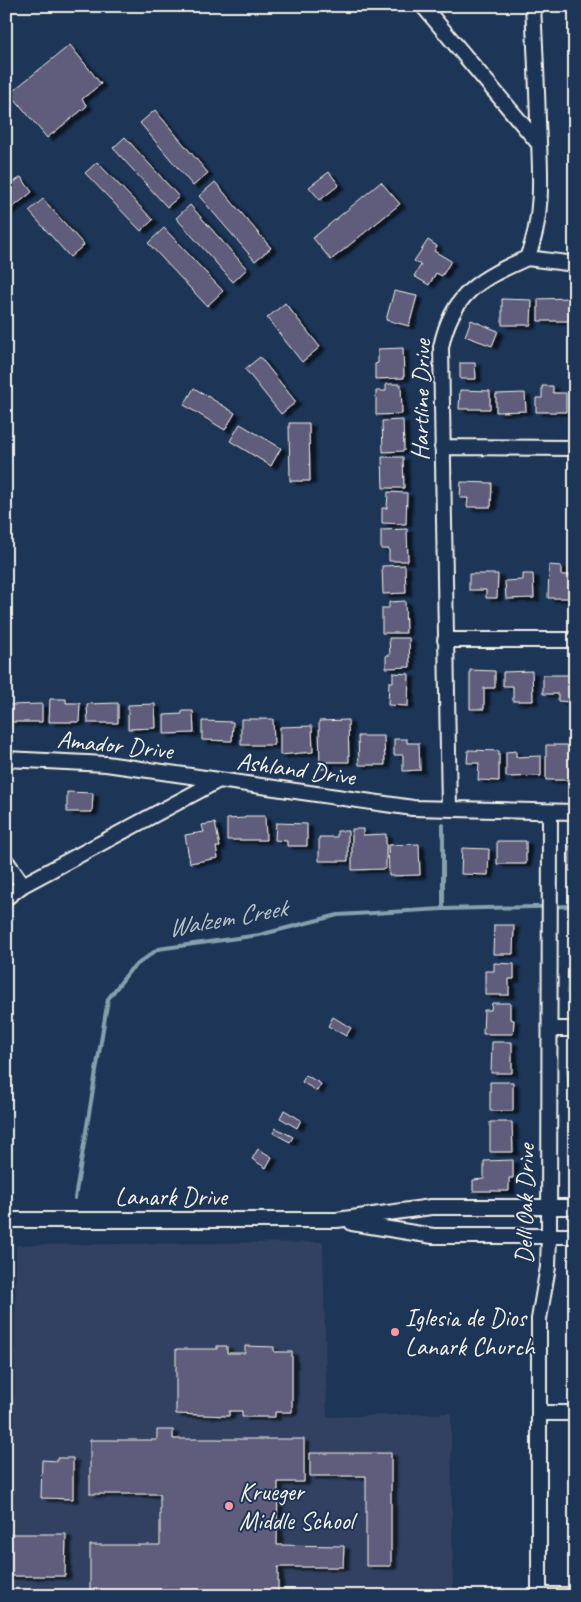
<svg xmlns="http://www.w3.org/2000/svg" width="581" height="1602" font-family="Caveat,sans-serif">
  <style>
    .built { fill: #304162 }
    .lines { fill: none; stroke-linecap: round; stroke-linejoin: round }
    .stream { stroke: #87a0ac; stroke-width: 4 }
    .building { fill: #5e5c7c; stroke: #f4f1e8; filter: url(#shadow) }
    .street-casing { stroke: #f4f1e8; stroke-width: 18 }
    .street { stroke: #1d3557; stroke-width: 14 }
    .poi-dot { fill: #ff9aa2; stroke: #1d3557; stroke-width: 2 }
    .labels { text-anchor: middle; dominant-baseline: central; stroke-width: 4; stroke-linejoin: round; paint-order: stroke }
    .street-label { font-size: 25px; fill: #f4f1e8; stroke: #1d3557 }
    .poi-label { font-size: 25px; fill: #f4f1e8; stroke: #1d3557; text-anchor: start }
    .water-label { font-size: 26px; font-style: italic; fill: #b5c2c5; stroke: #1d3557 }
  </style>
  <defs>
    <filter id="shadow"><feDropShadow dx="5.5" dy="3" stdDeviation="1" flood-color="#0009"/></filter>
  </defs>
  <rect width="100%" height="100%" fill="#1d3557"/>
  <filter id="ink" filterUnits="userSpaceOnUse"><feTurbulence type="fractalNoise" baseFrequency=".02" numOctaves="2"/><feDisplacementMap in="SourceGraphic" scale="10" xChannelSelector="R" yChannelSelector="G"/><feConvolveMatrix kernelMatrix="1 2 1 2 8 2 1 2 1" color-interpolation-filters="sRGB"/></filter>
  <g filter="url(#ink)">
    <!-- built -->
    <path class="built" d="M 323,1242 L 327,1417 L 451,1413 L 453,1596 L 6,1596 L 6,1410 L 14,1397 L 16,1245 Z"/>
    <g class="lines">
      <!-- stream -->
      <path class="stream" d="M 443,909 L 443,825
        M 75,1198 L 108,999 L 131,969 L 158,949 L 259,935 L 338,915 L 443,909 L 575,906"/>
    </g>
    <!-- building -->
    <path class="building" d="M 70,45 L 101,84 L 82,99 L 87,106 L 47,138 L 10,93 Z
      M 571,61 L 575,61 L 575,97 L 572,97 Z
      M 155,110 L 208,173 L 193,186 L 140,123 Z
      M 125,137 L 179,197 L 167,207 L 113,148 Z
      M 97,162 L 153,220 L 141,231 L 85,173 Z
      M 329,172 L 339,185 L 320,200 L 309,187 Z
      M 21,177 L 32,192 L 6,213 L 6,188 Z
      M 215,182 L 271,248 L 255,261 L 199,196 Z
      M 381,182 L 400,204 L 331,260 L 313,238 Z
      M 43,199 L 84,245 L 70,257 L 29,211 Z
      M 190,205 L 247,269 L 233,282 L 176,218 Z
      M 164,228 L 223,291 L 207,306 L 148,243 Z
      M 428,240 L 437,246 L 434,251 L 451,261 L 442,276 L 436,273 L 429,285 L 414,276 L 421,265 L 414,261 Z
      M 394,291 L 417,296 L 409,326 L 386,320 Z
      M 569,298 L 569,321 L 538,321 L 538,299 Z
      M 502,299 L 532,300 L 531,325 L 502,325 Z
      M 285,303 L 320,347 L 302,362 L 267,318 Z
      M 471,320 L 498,331 L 492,346 L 465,336 Z
      M 403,348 L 404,378 L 375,379 L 375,364 L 378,363 L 378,349 Z
      M 260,357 L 296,402 L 281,414 L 245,369 Z
      M 460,363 L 475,363 L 476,379 L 460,379 Z
      M 386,384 L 401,384 L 402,414 L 376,415 L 376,391 L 386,391 Z
      M 542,386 L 553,386 L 553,393 L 566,393 L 566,412 L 536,412 L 536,398 L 542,398 Z
      M 194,388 L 235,413 L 225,430 L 184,405 Z
      M 460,390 L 490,391 L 490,409 L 459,409 Z
      M 525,393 L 526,411 L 496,412 L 496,394 Z
      M 403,420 L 404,451 L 383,452 L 382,421 Z
      M 289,423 L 309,423 L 310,481 L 290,481 Z
      M 240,424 L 281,448 L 271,466 L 230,441 Z
      M 382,457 L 403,457 L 404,488 L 383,488 Z
      M 461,482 L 492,483 L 491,507 L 467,507 L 468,498 L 460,498 Z
      M 388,492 L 407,493 L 406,524 L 382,523 L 382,508 L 387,508 Z
      M 407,529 L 408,561 L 389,561 L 389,549 L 381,549 L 381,530 Z
      M 405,565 L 406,593 L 383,594 L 382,566 Z
      M 549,565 L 561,566 L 561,575 L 575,575 L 575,598 L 548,598 Z
      M 469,574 L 498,574 L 497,598 L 486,598 L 486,590 L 469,590 Z
      M 523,574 L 533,574 L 534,598 L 506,599 L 505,581 L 523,580 Z
      M 405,601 L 406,633 L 382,633 L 382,608 L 389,608 L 389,602 Z
      M 389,638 L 409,638 L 410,667 L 386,668 L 386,655 L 390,655 Z
      M 470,670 L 495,671 L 495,688 L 484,688 L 484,709 L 470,709 Z
      M 532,671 L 533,701 L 513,701 L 513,686 L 503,686 L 503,672 Z
      M 393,673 L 409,674 L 408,706 L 388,705 L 389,682 L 393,682 Z
      M 543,675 L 575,675 L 575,694 L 570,694 L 570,702 L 558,701 L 558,694 L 543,694 Z
      M 50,699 L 66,699 L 66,703 L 80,703 L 79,722 L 49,722 Z
      M 118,703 L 118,723 L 88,723 L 87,704 Z
      M 42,704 L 42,722 L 9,722 L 9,705 Z
      M 155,704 L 156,728 L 128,729 L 128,705 Z
      M 182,711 L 193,711 L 194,733 L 164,734 L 164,715 L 182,714 Z
      M 241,719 L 273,719 L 274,745 L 241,745 Z
      M 348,720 L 349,762 L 327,762 L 328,769 L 320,769 L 319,721 Z
      M 202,721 L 233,722 L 232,741 L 202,740 Z
      M 312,726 L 313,752 L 280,755 L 280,727 Z
      M 358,736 L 384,736 L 385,765 L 359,765 Z
      M 394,739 L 407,739 L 407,743 L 419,743 L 420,770 L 403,771 L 403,755 L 394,755 Z
      M 546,745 L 575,745 L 575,780 L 546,780 Z
      M 468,750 L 499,751 L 499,781 L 478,780 L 479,763 L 467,763 Z
      M 516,751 L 516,757 L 541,756 L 541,776 L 506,777 L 506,752 Z
      M 67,792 L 93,793 L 92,812 L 67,812 Z
      M 245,816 L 265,816 L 266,840 L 227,840 L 227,819 L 245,818 Z
      M 215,823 L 220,847 L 216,847 L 218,858 L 190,863 L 185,835 L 204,832 L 202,825 Z
      M 276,823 L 307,824 L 307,846 L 287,846 L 287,841 L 275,840 Z
      M 352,829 L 363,829 L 363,835 L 386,834 L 386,869 L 352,870 Z
      M 337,831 L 348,831 L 348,861 L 319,861 L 319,837 L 337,837 Z
      M 497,841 L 526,841 L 526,864 L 497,864 Z
      M 419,844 L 420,875 L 389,876 L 388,845 Z
      M 569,846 L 575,846 L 575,871 L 569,871 Z
      M 462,848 L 489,849 L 488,875 L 461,874 Z
      M 494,925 L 514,925 L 513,954 L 493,954 Z
      M 494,963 L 514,964 L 514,979 L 509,979 L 509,995 L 485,995 L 485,971 L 494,971 Z
      M 568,969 L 575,969 L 575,994 L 567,994 Z
      M 492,1003 L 510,1003 L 510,1019 L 514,1020 L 513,1034 L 483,1034 L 484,1010 L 491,1010 Z
      M 333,1017 L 351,1028 L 346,1036 L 328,1026 Z
      M 492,1042 L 512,1042 L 512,1073 L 491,1073 Z
      M 567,1066 L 575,1066 L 575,1088 L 568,1088 Z
      M 306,1075 L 321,1084 L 317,1091 L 302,1082 Z
      M 490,1082 L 513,1082 L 513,1111 L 490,1111 Z
      M 284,1110 L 301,1120 L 297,1128 L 280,1118 Z
      M 490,1122 L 512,1122 L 513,1152 L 490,1152 Z
      M 276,1128 L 293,1137 L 290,1142 L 273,1133 Z
      M 258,1149 L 272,1157 L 266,1168 L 252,1159 Z
      M 513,1160 L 513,1178 L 509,1178 L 509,1191 L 473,1191 L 473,1180 L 484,1179 L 484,1161 Z
      M 217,1346 L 227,1346 L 227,1353 L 245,1353 L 245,1346 L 274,1347 L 274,1352 L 292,1352 L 292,1412 L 275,1412 L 275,1417 L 242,1417 L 242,1411 L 229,1411 L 229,1416 L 176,1414 L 176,1349 L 217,1349 Z
      M 157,1430 L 173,1430 L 173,1439 L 304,1439 L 304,1482 L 278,1482 L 277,1545 L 344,1546 L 343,1567 L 278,1567 L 278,1596 L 90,1596 L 90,1545 L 160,1545 L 160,1494 L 90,1494 L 90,1440 L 157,1440 Z
      M 310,1453 L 391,1453 L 391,1566 L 366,1566 L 366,1476 L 310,1476 Z
      M 57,1458 L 73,1458 L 73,1499 L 41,1498 L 42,1460 L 57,1461 Z
      M 6,1534 L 66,1534 L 65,1576 L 6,1576 Z"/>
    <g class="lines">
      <!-- street casing -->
      <g class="street-casing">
        <path id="street" d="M 423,6 L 539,144
          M 527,258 L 575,264
          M 442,447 L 575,448
          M 445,640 L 575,640
          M 6,759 L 106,764 L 219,780
          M 449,809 L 441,347 C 452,293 480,279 527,258 C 545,216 540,166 538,121 C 537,83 535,45 533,6
          M 6,861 L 23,885
          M 6,898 L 23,885 L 219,780 L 413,808 L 575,812
          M 550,1029 L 575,1029
          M 6,1220 L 337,1220 L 431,1207 L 575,1207
          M 352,1223 L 433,1236 L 575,1236
          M 539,1413 L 575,1413
          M 539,1595 L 575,1595
          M 539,1596 L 539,1319 L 548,1267 L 549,1236 L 550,812"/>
      </g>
      <!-- street -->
      <use href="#street" class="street"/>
    </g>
  </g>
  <!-- markers -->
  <g class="poi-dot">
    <circle cx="395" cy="1332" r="5"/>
    <circle cx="229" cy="1506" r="5"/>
  </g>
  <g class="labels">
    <!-- street labels -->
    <g class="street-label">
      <text transform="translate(421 400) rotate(-89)">Hartline Drive</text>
      <text transform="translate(115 745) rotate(6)">Amador Drive</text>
      <text transform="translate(296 769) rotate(8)">Ashland Drive</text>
      <text x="171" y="1197">Lanark Drive</text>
      <text transform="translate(525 1204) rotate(-89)">Dell Oak Drive</text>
    </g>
    <!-- poi labels -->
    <g class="poi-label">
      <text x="405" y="1318">Iglesia de Dios<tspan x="405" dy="29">Lanark Church</tspan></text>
      <text x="239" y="1492">Krueger<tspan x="239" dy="29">Middle School</tspan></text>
    </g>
    <!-- water labels -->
    <g class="water-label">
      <text transform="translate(227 918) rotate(-10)">Walzem Creek</text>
    </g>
  </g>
  <!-- margin -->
  <rect width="581" height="1602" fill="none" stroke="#1d3557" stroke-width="25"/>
  <rect x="12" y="12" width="556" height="1577" fill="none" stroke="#f4f1e8" stroke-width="2" filter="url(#ink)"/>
</svg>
